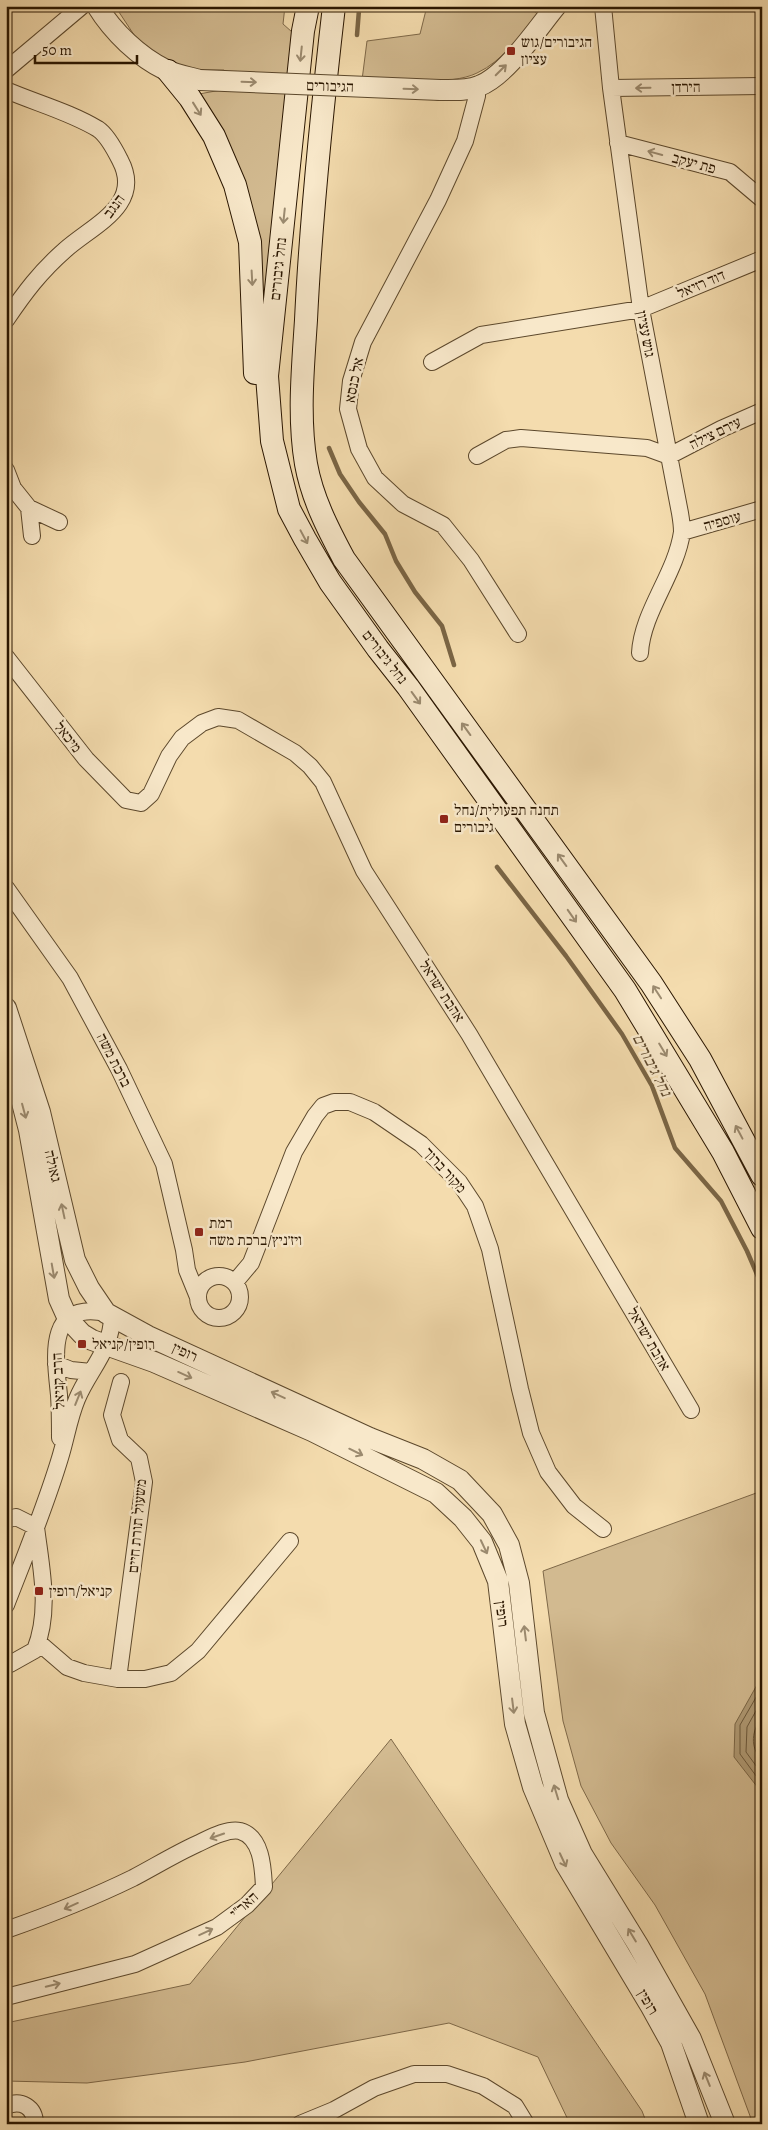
<svg xmlns="http://www.w3.org/2000/svg" width="768" height="2130" font-family="Alegreya,'Frank Ruhl Libre',serif">
  <style>
    .green { fill: #d2ba90; stroke: #7e6848 }
    .water { fill: #af9973; stroke: #7a6545 }
    .lines { fill: none; stroke-linecap: round; stroke-linejoin: round }
    .shore { stroke: #6c583a; stroke-width: 1 }
    .stream { stroke: #7a6545; stroke-width: 4.5 }
    .minor-casing { stroke: #5c482c; stroke-width: 18 }
    .tertiary-casing { stroke: #5c482c; stroke-width: 22 }
    .secondary-casing { stroke: #2a1600; stroke-width: 24 }
    .minor { stroke: #f8e8ca; stroke-width: 16 }
    .tertiary { stroke: #f8e8ca; stroke-width: 20 }
    .secondary { stroke: #f8e8ca; stroke-width: 22 }
    .tertiary-bridge-casing { stroke: #5c482c; stroke-width: 22; stroke-linecap: butt }
    .tertiary-bridge { stroke: #f8e8ca; stroke-width: 20 }
    .oneway { stroke: #9b8a6f }
    .poi-dot { fill: #8f2418; stroke: #f8e8ca; stroke-width: 2 }
    .labels { text-anchor: middle; dominant-baseline: central; stroke-width: 5; stroke-linejoin: round; paint-order: stroke }
    .poi-label { font-size: 15px; fill: #2a1600; stroke: #f8e8ca; text-anchor: start }
    .street-label { font-size: 15px; fill: #2a1600; stroke: #f8e8ca }
    .water-label { font-size: 16px; font-style: italic; fill: #5f4a2e; stroke: #f8e8ca }
  </style>
  <rect width="100%" height="100%" fill="#f4dcae"/>
  <filter id="stains"><feTurbulence type="fractalNoise" baseFrequency=".004" numOctaves="4"/><feColorMatrix values="0 0 0 0 .2 0 0 0 0 .09 0 0 0 0 .02 0 0 0 .5 -.17"/></filter>
  <radialGradient id="worn" r=".72"><stop offset=".6" stop-color="#630" stop-opacity="0"/><stop offset="1" stop-color="#630" stop-opacity=".3"/></radialGradient>
  <!-- green -->
  <path class="green" d="M 115,6 L 285,6 L 283,24 L 292,32 L 261,340 L 258,269 L 193,95 L 227,89 L 224,70 L 197,70 L 173,64 L 142,47 Z
    M 427,6 L 526,6 L 538,14 C 520,35 503,61 477,73 C 451,86 392,80 362,80 L 367,41 L 420,34 Z
    M 759,1492 L 762,1497 L 762,2124 L 753,2124 L 705,1994 L 655,1905 L 611,1843 L 581,1786 L 563,1721 L 543,1571 Z
    M 391,1739 L 642,2111 L 647,2124 L 570,2124 L 538,2057 L 449,2023 L 245,2062 L 87,2083 L 6,2081 L 6,2023 L 190,1984 Z"/>
  <!-- water -->
  <path class="water" d="M 762,1676 L 762,1793 L 734,1757 L 735,1724 Z"/>
  <g class="lines">
    <!-- shore -->
    <path class="shore" d="M 762,1687 L 740,1725 L 740,1754 L 762,1784
      M 762,1700 L 747,1727 L 746,1752 L 762,1774
      M 762,1715 C 752,1733 749,1744 762,1762"/>
    <!-- stream -->
    <path class="stream" d="M 357,35 L 359,10
      M 329,448 L 340,474 L 359,502 L 385,534 L 396,561 L 415,592 L 442,626 L 454,665
      M 497,867 L 566,956 L 622,1034 L 652,1086 L 675,1148 L 721,1201 L 747,1251 L 762,1286"/>
    <!-- minor casing -->
    <g class="minor-casing">
      <path id="minor" d="M 603,6 L 611,88 L 641,309 L 680,513 C 681,519 682,526 682,532 C 676,574 642,612 640,653
        M 6,70 L 82,6
        M 477,87 L 477,96 L 465,141 L 438,200 L 363,342 L 351,381 L 348,409 L 359,449 L 375,478 L 403,504 L 443,525 L 471,560 L 518,634
        M 611,88 L 762,86
        M 6,90 C 36,103 70,112 98,129 C 107,135 115,150 120,160 C 144,205 93,225 65,250 C 40,272 25,292 6,320
        M 618,143 L 730,172 L 762,199
        M 432,362 L 481,335 L 641,309 L 762,259
        M 477,456 L 506,440 L 521,438 L 647,448 L 669,456 L 721,429 L 762,411
        M 6,470 L 13,488 L 29,508 L 32,536
        M 29,508 L 59,522
        M 682,532 L 762,509
        M 6,657 L 86,759 L 126,800 L 141,803 L 151,794 L 169,756 L 182,738 L 202,723 L 218,717 L 238,720 L 295,753 L 310,766 L 323,782 L 364,871 L 469,1034 L 691,1410
        M 6,888 L 70,978 L 119,1069 L 164,1164 L 184,1250 L 187,1270 L 198,1297
        M198 1297a21 21 0 1 1 42 0a21 21 0 1 1-42 0Z
        M 235,1282 L 251,1263 L 294,1152 L 315,1116 L 323,1106 L 334,1102 L 350,1102 L 374,1112 L 421,1144 L 459,1182 L 475,1206 L 490,1249 L 520,1389 L 531,1433 L 548,1472 L 574,1506 L 603,1529
        M 56,1364 L 71,1370 L 91,1372
        M 60,1438 C 60,1424 60,1410 59,1395 C 55,1356 46,1301 106,1313
        M 6,1520 L 16,1517 L 36,1527 C 41,1568 51,1610 35,1650 L 10,1664
        M 6,1605 C 25,1556 45,1508 60,1458 C 66,1439 69,1418 77,1399 C 89,1370 112,1350 112,1316
        M 38,1642 L 67,1667 L 84,1673 L 118,1679 L 145,1679 L 171,1673 L 198,1651 L 290,1541
        M 118,1679 L 144,1482 L 139,1458 L 120,1440 L 112,1415 L 121,1382
        M 6,1930 C 49,1915 92,1898 133,1878 C 154,1867 175,1854 197,1844 C 208,1839 227,1828 240,1831 C 262,1837 263,1868 264,1887 L 247,1905 L 217,1927 L 135,1964 L 6,1997
        M 6,2106 C 21,2099 35,2107 35,2124
        M 300,2124 L 334,2110 L 374,2088 L 414,2074 L 447,2074 L 483,2086 L 515,2106 L 526,2124"/>
    </g>
    <!-- tertiary casing -->
    <g class="tertiary-casing">
      <path id="tertiary" d="M 97,6 C 113,32 139,57 166,70 C 176,75 189,77 200,80
        M 440,90 C 453,90 467,91 479,86 C 506,76 537,29 556,6
        M 6,1008 L 40,1112 L 75,1260 L 89,1288 L 106,1313 L 148,1336 L 370,1438 L 423,1459 L 460,1480 L 492,1514 L 509,1545 L 519,1583 L 534,1713 L 558,1800 L 582,1854 L 638,1945 L 691,2039 L 725,2124
        M 10,1056 L 29,1130 L 59,1299 L 68,1319 L 82,1334 L 92,1340 L 154,1362 L 312,1431 L 436,1493 L 463,1518 L 482,1542 L 498,1581 L 515,1724 L 533,1787 L 565,1863 L 650,2005 L 671,2043 L 699,2124"/>
    </g>
    <!-- secondary casing -->
    <g class="secondary-casing">
      <path id="secondary" d="M 308,6 L 303,31 L 267,376 L 272,441 L 289,509 L 305,539 L 330,582 L 378,649 L 408,687 L 625,990 L 723,1152 L 762,1228
        M 334,6 C 322,110 311,215 306,320 C 303,367 298,417 306,464 C 312,498 328,529 344,559 L 651,983 L 700,1059 L 762,1175
        M 168,71 L 190,98 L 214,136 L 235,185 L 250,242 L 255,373"/>
    </g>
    <!-- minor -->
    <use href="#minor" class="minor"/>
    <!-- tertiary -->
    <use href="#tertiary" class="tertiary"/>
    <!-- secondary -->
    <use href="#secondary" class="secondary"/>
    <!-- tertiary-bridge casing -->
    <g class="tertiary-bridge-casing">
      <path id="tertiary-bridge" d="M 200,80 L 440,90"/>
    </g>
    <!-- tertiary-bridge -->
    <use href="#tertiary-bridge" class="tertiary-bridge"/>
  </g>
  <!-- one-way arrows -->
  <defs><path id="oneway-shaft" d="M-6 0H5M1.5-3L5.5 0L1.5 3" fill="none" stroke-width="1.6" stroke-linecap="round" stroke-linejoin="round" transform="scale(1.25)"/></defs>
  <g class="oneway">
    <use href="#oneway-shaft" transform="translate(301 54) rotate(96)"/>
    <use href="#oneway-shaft" transform="translate(501 70) rotate(-45)"/>
    <use href="#oneway-shaft" transform="translate(249 82) rotate(2)"/>
    <use href="#oneway-shaft" transform="translate(643 88) rotate(179)"/>
    <use href="#oneway-shaft" transform="translate(411 89) rotate(2)"/>
    <use href="#oneway-shaft" transform="translate(197 109) rotate(58)"/>
    <use href="#oneway-shaft" transform="translate(655 153) rotate(-165)"/>
    <use href="#oneway-shaft" transform="translate(284 216) rotate(96)"/>
    <use href="#oneway-shaft" transform="translate(252 278) rotate(87)"/>
    <use href="#oneway-shaft" transform="translate(304 537) rotate(62)"/>
    <use href="#oneway-shaft" transform="translate(416 698) rotate(54)"/>
    <use href="#oneway-shaft" transform="translate(466 729) rotate(-126)"/>
    <use href="#oneway-shaft" transform="translate(562 860) rotate(-126)"/>
    <use href="#oneway-shaft" transform="translate(572 916) rotate(55)"/>
    <use href="#oneway-shaft" transform="translate(657 992) rotate(-123)"/>
    <use href="#oneway-shaft" transform="translate(663 1050) rotate(59)"/>
    <use href="#oneway-shaft" transform="translate(24 1111) rotate(75)"/>
    <use href="#oneway-shaft" transform="translate(739 1132) rotate(-118)"/>
    <use href="#oneway-shaft" transform="translate(63 1211) rotate(-102)"/>
    <use href="#oneway-shaft" transform="translate(53 1271) rotate(80)"/>
    <use href="#oneway-shaft" transform="translate(185 1375) rotate(24)"/>
    <use href="#oneway-shaft" transform="translate(278 1395) rotate(-155)"/>
    <use href="#oneway-shaft" transform="translate(78 1398) rotate(-68)"/>
    <use href="#oneway-shaft" transform="translate(356 1452) rotate(26)"/>
    <use href="#oneway-shaft" transform="translate(484 1547) rotate(65)"/>
    <use href="#oneway-shaft" transform="translate(525 1633) rotate(-97)"/>
    <use href="#oneway-shaft" transform="translate(513 1706) rotate(83)"/>
    <use href="#oneway-shaft" transform="translate(556 1792) rotate(-107)"/>
    <use href="#oneway-shaft" transform="translate(217 1836) rotate(161)"/>
    <use href="#oneway-shaft" transform="translate(563 1860) rotate(65)"/>
    <use href="#oneway-shaft" transform="translate(71 1906) rotate(156)"/>
    <use href="#oneway-shaft" transform="translate(206 1932) rotate(-25)"/>
    <use href="#oneway-shaft" transform="translate(632 1935) rotate(-121)"/>
    <use href="#oneway-shaft" transform="translate(53 1985) rotate(-14)"/>
    <use href="#oneway-shaft" transform="translate(707 2079) rotate(-112)"/>
  </g>
  <!-- markers -->
  <g class="poi-dot">
    <rect x="506" y="46" width="10" height="10" rx="2.5"/>
    <rect x="439" y="814" width="10" height="10" rx="2.5"/>
    <rect x="194" y="1227" width="10" height="10" rx="2.5"/>
    <rect x="77" y="1339" width="10" height="10" rx="2.5"/>
    <rect x="34" y="1586" width="10" height="10" rx="2.5"/>
  </g>
  <g class="labels">
    <!-- poi labels -->
    <g class="poi-label">
      <text x="521" y="42">הגיבורים/גוש<tspan x="521" dy="17">עציון</tspan></text>
      <text x="454" y="810">תחנה תפעולית/נחל<tspan x="454" dy="17">גיבורים</tspan></text>
      <text x="209" y="1223">רמת<tspan x="209" dy="17">ויז׳ניץ/ברכת משה</tspan></text>
      <text x="92" y="1344">רופין/קניאל</text>
      <text x="49" y="1591">קניאל/רופין</text>
    </g>
    <!-- street labels -->
    <g class="street-label">
      <text transform="translate(330 86) rotate(2)">הגיבורים</text>
      <text transform="translate(686 87) rotate(-1)">הירדן</text>
      <text transform="translate(694 163) rotate(15)">פת יעקב</text>
      <text transform="translate(114 206) rotate(-54)">הנגב</text>
      <text transform="translate(278 269) rotate(-84)">נחל גיבורים</text>
      <text transform="translate(701 284) rotate(-23)">דוד רזיאל</text>
      <text transform="translate(646 334) rotate(79)">גוש עציון</text>
      <text transform="translate(354 380) rotate(-78)">אל כנסא</text>
      <text transform="translate(715 433) rotate(-26)">עירם צילה</text>
      <text transform="translate(722 521) rotate(-16)">עוספיה</text>
      <text transform="translate(385 657) rotate(52)">נחל גיבורים</text>
      <text transform="translate(68 737) rotate(52)">מיכאל</text>
      <text transform="translate(442 991) rotate(57)">אהבת ישראל</text>
      <text transform="translate(114 1060) rotate(63)">ברכת משה</text>
      <text transform="translate(53 1166) rotate(77)">גאולה</text>
      <text transform="translate(445 1170) rotate(48)">מקור ברוך</text>
      <text transform="translate(649 1339) rotate(60)">אהבת ישראל</text>
      <text transform="translate(185 1352) rotate(25)">רופין</text>
      <text transform="translate(58 1381) rotate(-93)">הרב קניאל</text>
      <text transform="translate(137 1526) rotate(-85)">משעול תורת חיים</text>
      <text transform="translate(502 1614) rotate(83)">רופין</text>
      <text transform="translate(244 1905) rotate(-41)">האר"י</text>
      <text transform="translate(648 2002) rotate(60)">רופין</text>
    </g>
    <!-- water labels -->
    <g class="water-label">
      <text transform="translate(652 1065) rotate(63)">נחל גיבורים</text>
    </g>
  </g>
  <!-- margin -->
  <rect width="768" height="2130" fill="none" stroke="#f4dcae" stroke-width="25"/>
  <rect x="8" y="8" width="753" height="2115" fill="none" stroke="#2a1600" stroke-width="2.5"/>
  <rect x="12" y="12" width="743" height="2105" fill="none" stroke="#2a1600"/>
  <!-- scale -->
  <path d="M35 55v8h102v-8" fill="none" stroke="#2a1600" stroke-width="2.5"/>
  <text x="42" y="55" font-size="15" fill="#2a1600" stroke="#f8e8ca" stroke-width="4" paint-order="stroke">50 m</text>
  <rect width="100%" height="100%" filter="url(#stains)"/>
  <rect width="100%" height="100%" fill="url(#worn)"/>
</svg>
